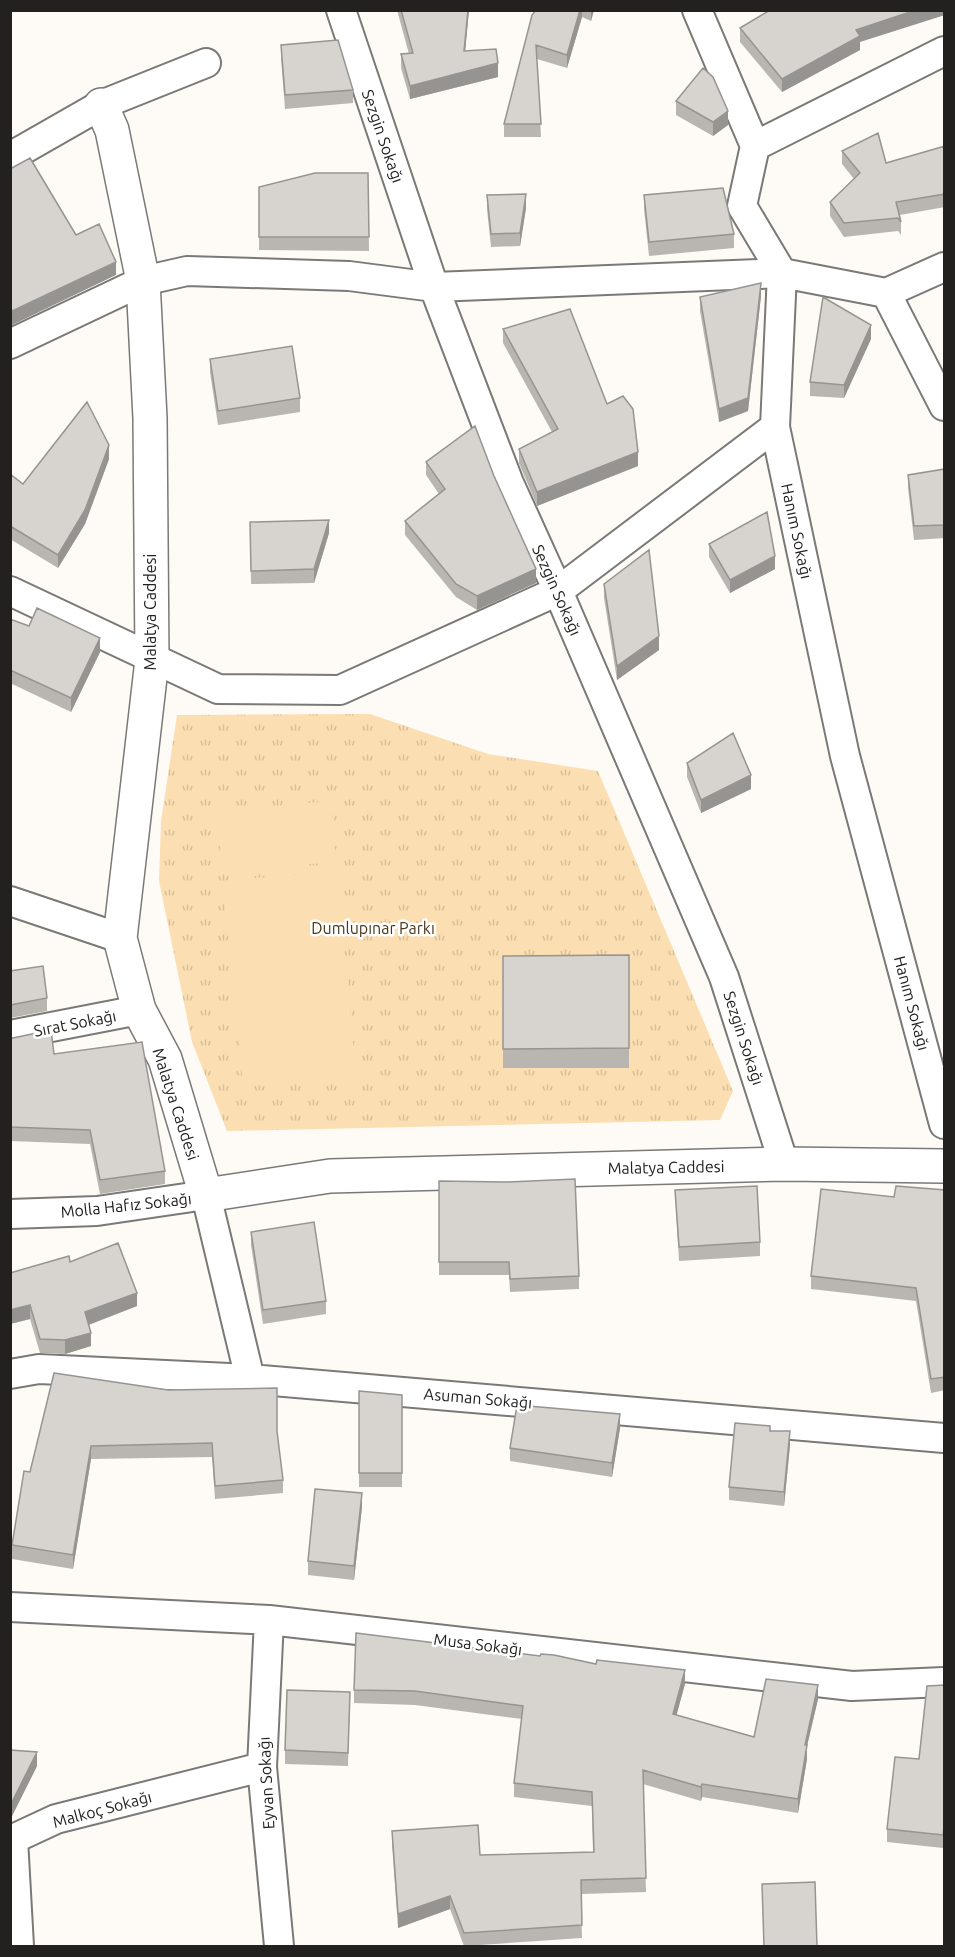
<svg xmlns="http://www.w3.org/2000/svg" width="955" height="1957" font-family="Ubuntu,sans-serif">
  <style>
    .grass { fill: url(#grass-tufts) }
    .pitch { fill: #fbdfb2 }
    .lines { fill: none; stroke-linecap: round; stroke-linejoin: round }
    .street-casing { stroke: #7b7975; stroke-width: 32 }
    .secondary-casing { stroke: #7b7975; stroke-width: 36 }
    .street { stroke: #fff; stroke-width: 28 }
    .secondary { stroke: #fff; stroke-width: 33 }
    .wall { fill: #b9b6b2 }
    .shaded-wall { fill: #969491 }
    .building { fill: #d7d4cf; stroke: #969491; stroke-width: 1.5 }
    .labels { text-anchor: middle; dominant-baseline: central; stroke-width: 5; stroke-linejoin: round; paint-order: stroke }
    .street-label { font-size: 16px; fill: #22211f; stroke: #fff }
    .park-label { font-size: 16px; fill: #4a381b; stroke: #fff }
  </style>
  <defs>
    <pattern id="grass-tufts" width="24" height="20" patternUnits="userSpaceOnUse" patternTransform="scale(1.5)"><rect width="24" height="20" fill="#fbdfb2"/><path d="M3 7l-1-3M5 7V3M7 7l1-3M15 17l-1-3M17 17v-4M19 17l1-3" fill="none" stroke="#d7bf99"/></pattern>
  </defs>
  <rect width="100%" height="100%" fill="#fefbf6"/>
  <!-- grass -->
  <path class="grass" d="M 370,714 L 488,754 L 598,771 L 733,1091 L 720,1120 L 227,1131 L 192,1042 L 159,881 L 161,821 L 177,715 Z"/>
  <!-- pitch -->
  <path class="pitch" d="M 331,801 L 336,862 L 222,871 L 217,811 Z
    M 337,871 L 356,1076 L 243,1087 L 223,881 Z"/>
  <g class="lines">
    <!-- street casing -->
    <g class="street-casing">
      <path id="street" d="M 341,10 L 434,287 L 509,483 L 558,591 L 724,977 L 784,1164
        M 697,10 L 755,146
        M 944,51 L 755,146 L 742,206 L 782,273 L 775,427 L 845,756 L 944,1124
        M 10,157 L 101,105 L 206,63
        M 886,293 L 944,406
        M 10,344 L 143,281 L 187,271 L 349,276 L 434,287 L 782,273 L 886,293 L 944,267
        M 10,591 L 218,689 L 340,690 L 558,591 L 775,427
        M 10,901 L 120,938
        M 10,1035 L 139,1010
        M 10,1214 L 97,1211 L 206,1195 L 250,1379
        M 10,1374 L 39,1369 L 250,1379 L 944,1438
        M 10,1607 L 269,1620 L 852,1686 L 944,1682
        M 269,1620 L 262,1767 L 279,1946
        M 19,1946 L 13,1839 L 56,1819 L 262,1767"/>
    </g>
    <!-- secondary casing -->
    <g class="secondary-casing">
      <path id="secondary" d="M 101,105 L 112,130 L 143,281 L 150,418 L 152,660 L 120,938 L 139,1010 L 165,1059 L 206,1195 L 330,1176 L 784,1164 L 944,1166"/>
    </g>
    <!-- street -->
    <use href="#street" class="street"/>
    <!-- secondary -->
    <use href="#secondary" class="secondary"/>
  </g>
  <!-- wall -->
  <path class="wall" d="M 397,10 L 469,10 L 465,51 L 498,77 L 410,99 L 401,68 L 401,54 L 409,54 Z
    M 536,10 L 594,10 L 591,21 L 582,17 L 567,68 L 537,59 L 541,137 L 504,137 L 504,124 Z
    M 740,28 L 860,42 L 860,50 L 782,92 L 740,42 Z
    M 281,45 L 353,90 L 353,103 L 285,109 L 281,58 Z
    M 676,101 L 728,125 L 713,136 L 676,115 Z
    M 945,146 L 945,207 L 900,215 L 901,222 L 901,235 L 898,231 L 844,237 L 830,216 L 830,202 L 854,179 L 842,164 L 842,151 L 886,163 Z
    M 368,173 L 369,251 L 259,250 L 259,187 Z
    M 487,195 L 526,208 L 520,246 L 491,247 L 487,209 Z
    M 644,195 L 734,234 L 734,248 L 649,256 L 644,209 Z
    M 761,296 L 748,411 L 719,422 L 700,311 L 700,297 Z
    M 503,329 L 607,404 L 638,466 L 537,506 L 519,463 L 519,449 L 552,432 L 503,343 Z
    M 871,339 L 844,398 L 810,396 L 810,382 Z
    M 210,359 L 300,398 L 300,412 L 218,425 L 210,372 Z
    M 109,459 L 85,524 L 58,568 L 10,539 L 10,474 L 23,484 Z
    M 426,462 L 536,583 L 477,610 L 456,597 L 405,535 L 405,521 L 439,494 L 426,475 Z
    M 945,469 L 945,538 L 914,540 L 908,488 L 908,475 Z
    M 250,522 L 329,533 L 314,583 L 251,584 Z
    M 709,544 L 775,569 L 730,593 L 709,557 Z
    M 604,584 L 659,650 L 617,680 L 604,598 Z
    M 10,619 L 100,652 L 71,712 L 10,683 Z
    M 687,763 L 751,789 L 701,813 L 687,777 Z
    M 629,955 L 629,1068 L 503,1068 L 503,956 Z
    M 10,971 L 47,998 L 47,1011 L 10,1018 Z
    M 10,1037 L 54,1054 L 165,1171 L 165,1184 L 100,1194 L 90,1144 L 10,1141 Z
    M 439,1181 L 579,1276 L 579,1289 L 510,1292 L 509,1275 L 439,1275 Z
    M 675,1190 L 760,1242 L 760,1256 L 679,1261 Z
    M 945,1190 L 945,1390 L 931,1393 L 916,1301 L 811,1289 L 811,1276 Z
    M 251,1232 L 326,1301 L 326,1314 L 263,1324 L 251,1245 Z
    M 70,1262 L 137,1306 L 89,1325 L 91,1346 L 65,1354 L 40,1353 L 30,1319 L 10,1324 L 10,1273 Z
    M 54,1373 L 277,1431 L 283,1480 L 283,1493 L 215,1499 L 212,1457 L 91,1459 L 73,1569 L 12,1559 L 12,1545 Z
    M 359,1391 L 402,1395 L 402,1487 L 359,1487 Z
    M 620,1428 L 612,1477 L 510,1461 L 510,1448 Z
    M 770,1431 L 790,1445 L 784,1506 L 729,1500 L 729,1487 Z
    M 362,1507 L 354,1580 L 308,1575 L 308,1561 Z
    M 685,1684 L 676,1715 L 754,1737 L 818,1699 L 807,1746 L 807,1759 L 798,1813 L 702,1797 L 701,1801 L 643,1784 L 646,1892 L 581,1894 L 582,1938 L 464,1946 L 450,1909 L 398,1928 L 392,1844 L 392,1831 L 480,1855 L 593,1852 L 592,1806 L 514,1797 L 514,1783 L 522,1719 L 415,1705 L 354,1703 L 354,1690 Z
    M 945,1685 L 945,1833 L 943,1848 L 887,1842 L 887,1829 L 919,1759 Z
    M 350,1692 L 348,1766 L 285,1764 L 285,1750 Z
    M 10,1750 L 37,1766 L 12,1816 L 10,1816 Z"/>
  <!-- shaded-wall -->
  <path class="shaded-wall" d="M 468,10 L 469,10 L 464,64 L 464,51 Z
    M 580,10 L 582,10 L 582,17 L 567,68 L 567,55 Z
    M 591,10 L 594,10 L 591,21 Z
    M 916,10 L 945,10 L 945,15 L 860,42 L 860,50 L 782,92 L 782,79 L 856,30 Z
    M 498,63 L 498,77 L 410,99 L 410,86 Z
    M 728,111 L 728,125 L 713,136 L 713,122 Z
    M 526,194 L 526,208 L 520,246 L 520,233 Z
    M 116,262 L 116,275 L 10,326 L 10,312 Z
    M 761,283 L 761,296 L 748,411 L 719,422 L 719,409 Z
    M 871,325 L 871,339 L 844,398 L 844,385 Z
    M 109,445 L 109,459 L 85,524 L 58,568 L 58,555 Z
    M 638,452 L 638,466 L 537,506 L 537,492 Z
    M 329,520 L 329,533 L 314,583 L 314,569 Z
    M 775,556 L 775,569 L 730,593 L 730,580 Z
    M 536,569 L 536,583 L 477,610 L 477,596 Z
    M 659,636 L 659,650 L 617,680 L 617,666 Z
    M 100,638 L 100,652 L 71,712 L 71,698 Z
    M 751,775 L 751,789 L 701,813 L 701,800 Z
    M 137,1293 L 137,1306 L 85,1326 L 85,1312 Z
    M 30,1305 L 30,1319 L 10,1324 L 10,1310 Z
    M 91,1333 L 91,1346 L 65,1354 L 65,1340 Z
    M 620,1414 L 620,1428 L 612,1477 L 612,1463 Z
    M 790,1431 L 790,1445 L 784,1506 L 784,1492 Z
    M 91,1446 L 91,1459 L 73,1569 L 73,1555 Z
    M 362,1493 L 362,1507 L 354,1580 L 354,1566 Z
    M 685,1670 L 685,1684 L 673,1728 L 673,1714 Z
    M 818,1685 L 818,1699 L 807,1746 L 807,1759 L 798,1813 L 798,1799 L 805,1745 Z
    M 37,1752 L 37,1766 L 12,1816 L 12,1802 Z
    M 702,1784 L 702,1797 L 701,1801 L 701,1787 Z
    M 945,1820 L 945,1833 L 943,1848 L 943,1835 Z
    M 450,1896 L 450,1909 L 398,1928 L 398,1914 Z"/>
  <!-- building -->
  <path class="building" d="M 401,10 L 468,10 L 464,51 L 496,49 L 498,63 L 410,86 L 401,54 L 413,53 Z
    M 536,10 L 580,10 L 567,55 L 536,45 L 541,124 L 504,124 L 532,15 Z
    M 770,10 L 916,10 L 856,30 L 860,36 L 782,79 L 740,28 Z
    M 338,40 L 353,90 L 285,95 L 281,45 Z
    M 703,68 L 713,77 L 728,111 L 713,122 L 676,101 Z
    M 878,133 L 886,163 L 945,146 L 945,194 L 896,202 L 901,222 L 898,218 L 844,223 L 830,202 L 860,173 L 842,151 Z
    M 30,158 L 76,235 L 99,224 L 116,262 L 10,312 L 10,169 Z
    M 315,173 L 368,173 L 369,237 L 259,237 L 259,187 Z
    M 723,188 L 734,234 L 649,242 L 644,195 Z
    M 526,194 L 520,233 L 491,234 L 487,195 Z
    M 761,283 L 748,398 L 719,409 L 700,297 Z
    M 823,297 L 871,325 L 844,385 L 810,382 Z
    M 570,309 L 607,404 L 623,396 L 633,409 L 638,452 L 537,492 L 519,449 L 558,429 L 503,329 Z
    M 292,346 L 300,398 L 218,411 L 210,359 Z
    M 87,402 L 109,445 L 85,510 L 58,555 L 10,526 L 10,474 L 23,484 Z
    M 475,426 L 494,476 L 536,569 L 477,596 L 456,584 L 405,521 L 445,489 L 426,462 Z
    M 945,469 L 945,525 L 914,526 L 908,475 Z
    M 767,512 L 775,556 L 730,580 L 709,544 Z
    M 329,520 L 314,569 L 251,571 L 250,522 Z
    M 649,550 L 659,636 L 617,666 L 604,584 Z
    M 37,608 L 100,638 L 71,698 L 10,670 L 10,619 L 29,626 Z
    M 733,733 L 751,775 L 701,800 L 687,763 Z
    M 629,955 L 629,1048 L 503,1049 L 503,956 Z
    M 43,966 L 47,998 L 10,1005 L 10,971 Z
    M 51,1030 L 54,1054 L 142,1042 L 165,1171 L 100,1180 L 90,1130 L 10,1127 L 10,1037 L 13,1038 Z
    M 575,1179 L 579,1276 L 510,1279 L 509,1262 L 439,1262 L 439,1181 L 506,1182 Z
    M 757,1186 L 760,1242 L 679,1247 L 675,1190 Z
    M 896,1186 L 945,1190 L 945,1377 L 931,1379 L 916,1288 L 811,1276 L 821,1189 L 894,1197 Z
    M 314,1222 L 326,1301 L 263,1310 L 251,1232 Z
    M 118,1243 L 137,1293 L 85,1312 L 91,1333 L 65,1340 L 40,1339 L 30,1305 L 10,1310 L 10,1273 L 69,1256 L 70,1262 Z
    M 54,1373 L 168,1390 L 277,1388 L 277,1431 L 283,1480 L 215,1486 L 212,1443 L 91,1446 L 73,1555 L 12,1545 L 24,1471 L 30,1472 Z
    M 359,1391 L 402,1395 L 402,1473 L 359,1473 Z
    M 517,1405 L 620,1414 L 612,1463 L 510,1448 Z
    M 735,1423 L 770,1426 L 770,1431 L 790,1431 L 784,1492 L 729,1487 Z
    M 315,1489 L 362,1493 L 354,1566 L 308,1561 Z
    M 356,1633 L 540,1656 L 541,1654 L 554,1655 L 596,1664 L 597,1660 L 685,1670 L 673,1714 L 754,1737 L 766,1679 L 818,1685 L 805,1745 L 807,1745 L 798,1799 L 702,1784 L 701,1787 L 643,1770 L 646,1878 L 581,1880 L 582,1925 L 464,1933 L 450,1896 L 398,1914 L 392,1831 L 478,1825 L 480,1855 L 594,1852 L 592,1792 L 514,1783 L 523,1706 L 415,1691 L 354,1690 Z
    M 945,1685 L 945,1820 L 943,1835 L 887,1829 L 895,1757 L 919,1759 L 927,1686 Z
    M 287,1690 L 350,1692 L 348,1753 L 285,1750 Z
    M 10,1750 L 37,1752 L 12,1802 L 10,1802 Z
    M 815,1882 L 817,1947 L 764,1947 L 762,1884 Z"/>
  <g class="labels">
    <!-- street labels -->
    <g class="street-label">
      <text transform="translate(383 136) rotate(71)">Sezgin Sokağı</text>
      <text transform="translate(797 531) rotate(78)">Hanım Sokağı</text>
      <text transform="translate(557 590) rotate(66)">Sezgin Sokağı</text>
      <text transform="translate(150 612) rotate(-90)">Malatya Caddesi</text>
      <text transform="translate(912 1003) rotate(75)">Hanım Sokağı</text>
      <text transform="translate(75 1023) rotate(-11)">Sırat Sokağı</text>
      <text transform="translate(744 1038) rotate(72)">Sezgin Sokağı</text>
      <text transform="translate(176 1104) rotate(72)">Malatya Caddesi</text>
      <text transform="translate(666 1167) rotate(-1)">Malatya Caddesi</text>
      <text transform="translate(126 1205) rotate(-6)">Molla Hafız Sokağı</text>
      <text transform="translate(478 1398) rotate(5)">Asuman Sokağı</text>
      <text transform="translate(478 1644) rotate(7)">Musa Sokağı</text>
      <text transform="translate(266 1783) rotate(-93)">Eyvan Sokağı</text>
      <text transform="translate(102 1809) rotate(-15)">Malkoç Sokağı</text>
    </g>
    <!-- park labels -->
    <g class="park-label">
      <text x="373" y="928">Dumlupınar Parkı</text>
    </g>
  </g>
  <!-- border -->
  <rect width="955" height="1957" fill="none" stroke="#22211f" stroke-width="24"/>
</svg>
